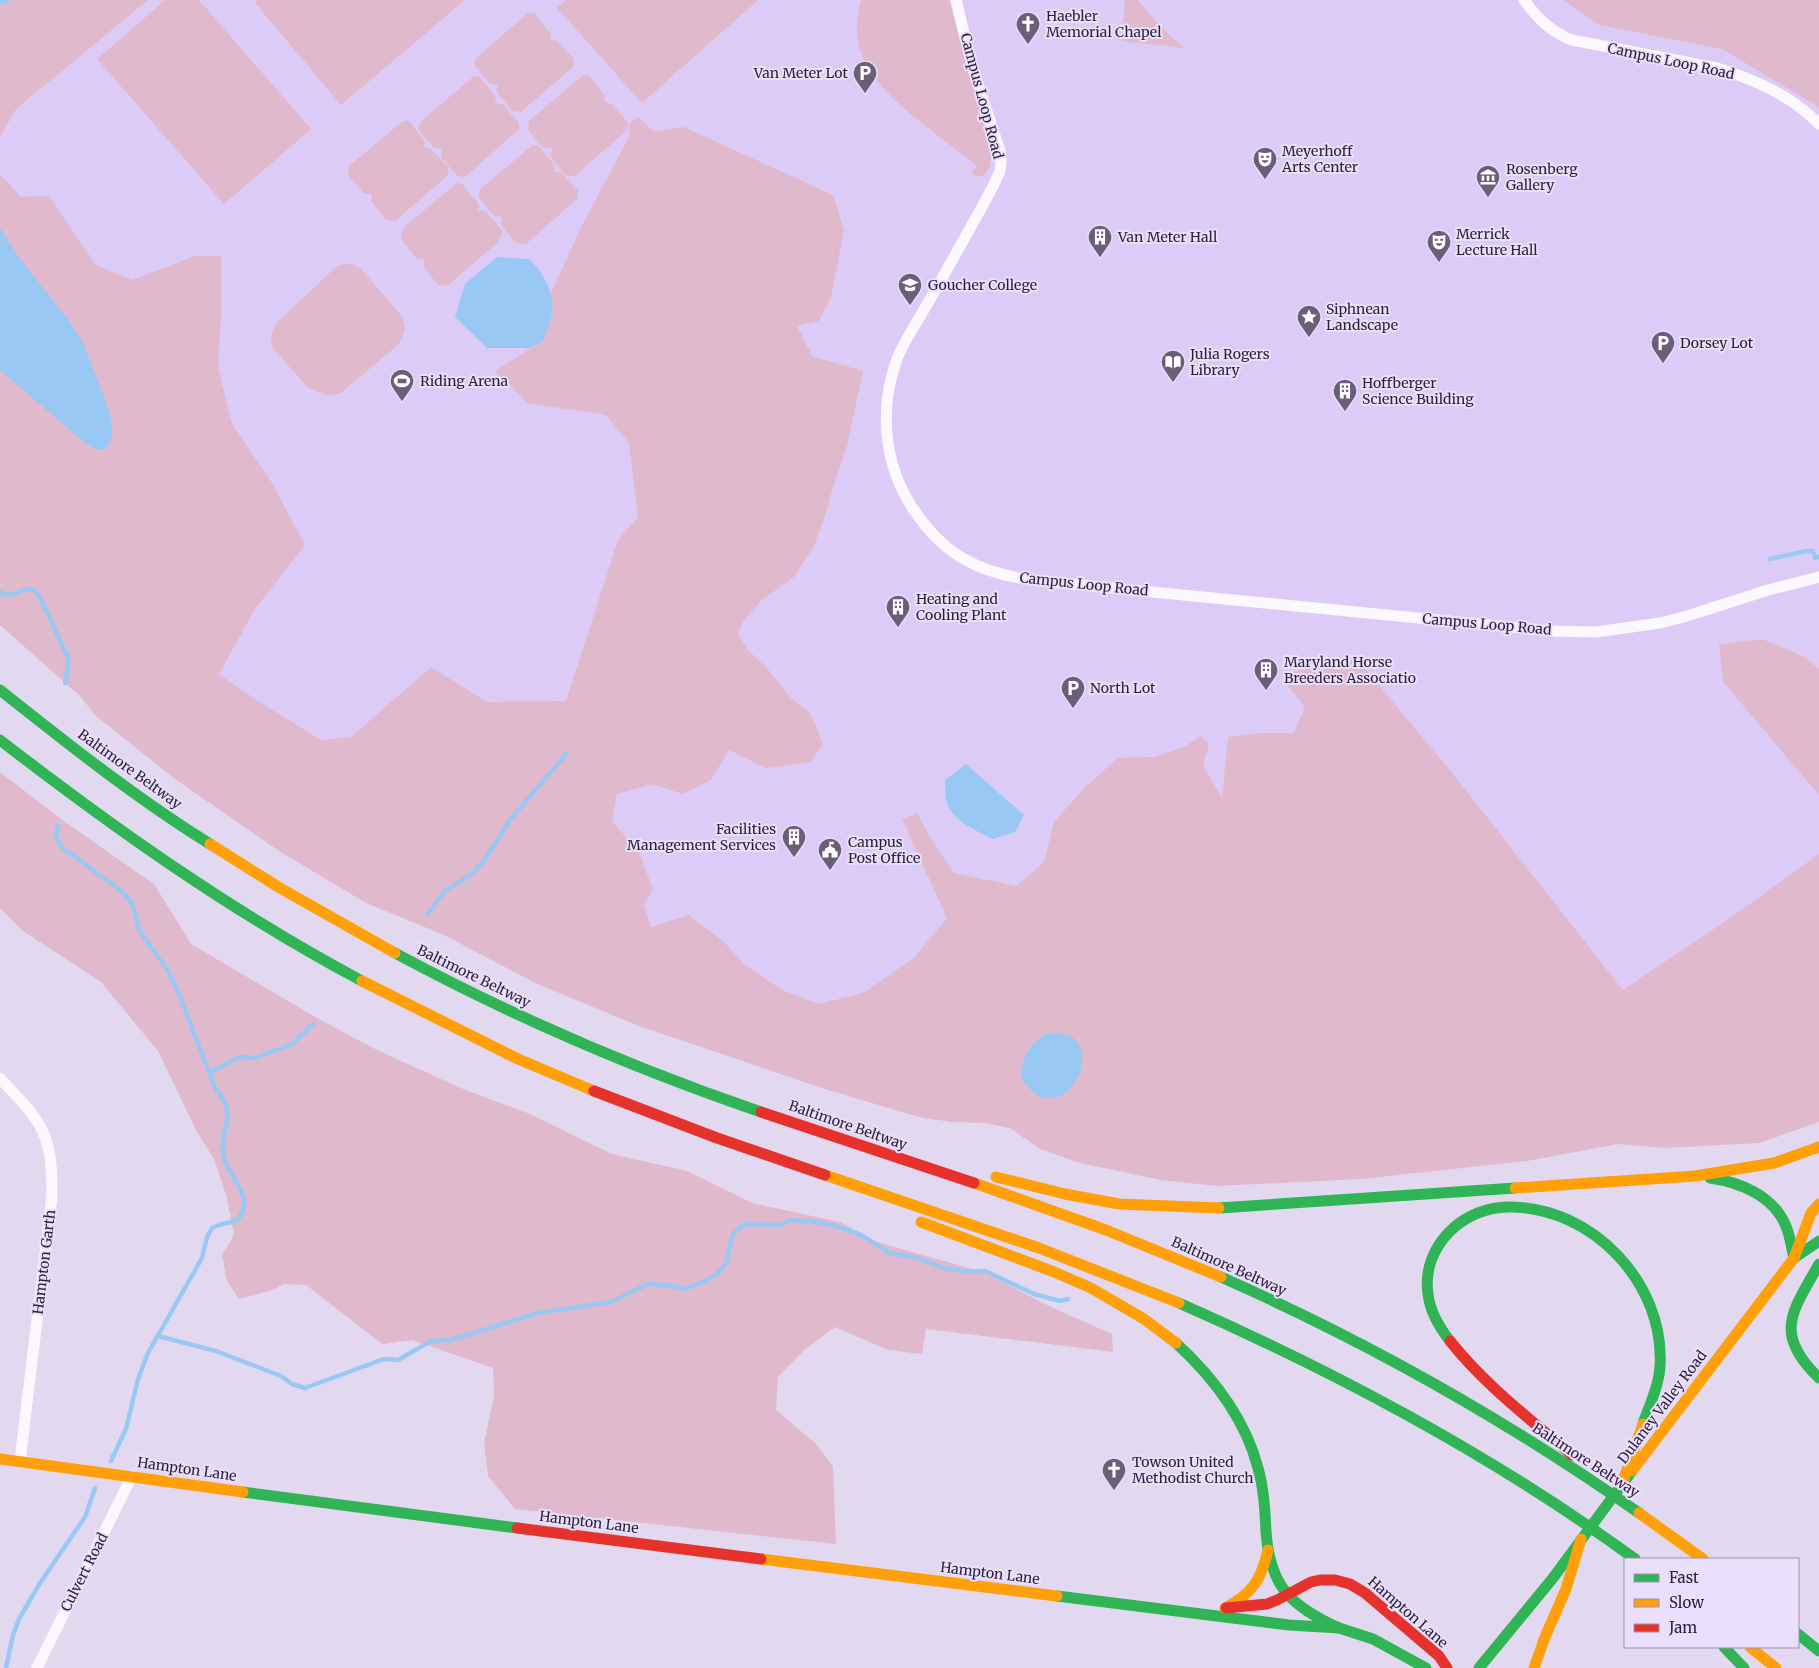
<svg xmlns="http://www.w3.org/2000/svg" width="1819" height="1668" font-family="Merriweather,serif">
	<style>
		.built { fill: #ddcbf7 }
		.green { fill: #e1b9cc }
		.water { fill: #99c8f5 }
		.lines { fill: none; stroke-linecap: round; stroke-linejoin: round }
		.stream { stroke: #99c8f5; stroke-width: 4.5 }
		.street { stroke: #fbf9fd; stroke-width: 11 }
		.fast { stroke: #30b455; stroke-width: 11 }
		.slow { stroke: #ff9f0a; stroke-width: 11 }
		.jam { stroke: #e5322d; stroke-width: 11 }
		.labels { text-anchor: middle; stroke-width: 4; stroke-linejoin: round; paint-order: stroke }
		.poi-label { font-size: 14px; fill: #291e38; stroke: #ebe0fc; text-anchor: start }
		.street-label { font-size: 14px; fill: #291e38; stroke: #ebe0fc }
	</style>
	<rect width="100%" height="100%" fill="#e2d9f0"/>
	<polygon class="built" points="0,0 1819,0 1819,1109 907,1098 0,611"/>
	<g class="green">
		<polygon points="0,0 148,0 16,109 0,137"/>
		<polygon points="165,0 199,0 311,129 224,204 97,59"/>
		<polygon points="258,0 465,0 341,105 255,3"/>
		<polygon points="566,0 756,0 757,1 642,103 557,8"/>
		<path d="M 861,0 L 949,0 L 990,148 C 991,160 993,169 981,177 L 971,174 L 977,166 C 959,152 941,138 923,124 C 882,91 844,57 861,0 Z"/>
		<polygon points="1125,0 1138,0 1157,23 1184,48 1121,41"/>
		<polygon points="1563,0 1819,0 1819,107 1722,49 1599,25"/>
		<polygon points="528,13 535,14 551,34 550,39 557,41 574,59 574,66 521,112 512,111 497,92 498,85 490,84 475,66 475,59"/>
		<polygon points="583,75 589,76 605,96 604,102 611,104 628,122 628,129 575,176 565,175 550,156 552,148 543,148 528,129 529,121"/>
		<polygon points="474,76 480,77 496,97 495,103 502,104 519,123 519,129 465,177 456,175 441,157 442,149 434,148 418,130 420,122"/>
		<polygon points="639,117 654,132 684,127 833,195 844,230 831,298 819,321 797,326 812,356 863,371 847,446 835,481 825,516 814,546 794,577 762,600 743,621 738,635 748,650 767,668 791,698 809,712 816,725 823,745 810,762 765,768 729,750 711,780 683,794 652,784 617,794 612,821 639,852 653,889 644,905 651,927 689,915 724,942 745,965 782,990 819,1004 863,993 914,958 947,918 902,819 917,813 930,837 954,873 1016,886 1044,862 1054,822 1085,787 1118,758 1155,757 1184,747 1201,736 1209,744 1203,766 1222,798 1228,737 1260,733 1294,733 1305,707 1288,686 1288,673 1357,659 1453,774 1623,990 1733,916 1819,854 1819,1122 1759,1143 1664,1148 1618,1144 1527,1161 1362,1179 1217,1186 1161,1180 1080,1163 1040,1149 1010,1128 985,1123 954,1122 922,1118 825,1089 639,1026 535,983 444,935 366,903 279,851 175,779 95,715 80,696 0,625 0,174 21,197 49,196 96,265 132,280 195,256 221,256 221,318 218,367 232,424 272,483 305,545 255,609 219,674 255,699 321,740 351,737 431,667 487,702 566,701 618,540 638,517 629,443 606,415 528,403 495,371 542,341 552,317 551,293 583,223 629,137 630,122"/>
		<polygon points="403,121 409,121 425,141 424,147 431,149 448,167 448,174 445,178 395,221 386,220 371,201 372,194 364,193 348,175 349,166"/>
		<polygon points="533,145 539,146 555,165 554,171 562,173 578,191 578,198 526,244 516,243 501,225 502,217 494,216 479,198 479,190"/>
		<polygon points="457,183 462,184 479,204 478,210 485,211 502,230 502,236 497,243 447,286 438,285 423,266 425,259 416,258 401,239 403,228"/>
		<polygon points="349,263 360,268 402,316 405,330 399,344 341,393 326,395 307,387 272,347 271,337 275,324 336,267"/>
		<polygon points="1762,639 1803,656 1819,669 1819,795 1723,682 1719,645"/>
		<polygon points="0,772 65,822 154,884 191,944 317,1018 377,1050 463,1089 530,1114 612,1154 687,1171 752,1203 840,1222 877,1242 983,1272 1053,1308 1112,1334 1113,1352 926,1329 922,1354 888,1350 835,1327 803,1351 778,1377 776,1410 815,1443 833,1466 836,1544 515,1509 488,1476 484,1443 494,1396 493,1368 412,1340 382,1344 306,1285 284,1284 273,1290 239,1299 227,1281 222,1255 234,1235 227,1198 214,1159 197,1132 158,1051 101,982 23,931 0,908"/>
	</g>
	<g class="water">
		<polygon points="0,228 21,260 70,322 84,345 109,410 113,432 110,442 106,449 97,449 85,443 0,370"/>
		<path d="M 497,257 L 529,259 C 545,274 557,297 551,319 C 549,327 545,334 542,342 L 529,348 L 487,348 L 455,317 L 465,284 Z"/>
		<path d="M 966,764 L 1024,815 L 1015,832 L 993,839 C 977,831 949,820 946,799 C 945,793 945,786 945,780 Z"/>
		<path d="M 1045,1034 C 1052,1034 1061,1033 1068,1035 C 1100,1047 1073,1116 1036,1094 C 1031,1091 1026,1085 1022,1081 C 1021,1059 1027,1046 1045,1034 Z"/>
	</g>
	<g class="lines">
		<g class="stream">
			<polyline points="0,2 8,0"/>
			<polyline points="1770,559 1806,551 1813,551 1815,558 1819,557"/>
			<path d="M 0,592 C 11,599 16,591 27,589 C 30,589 33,590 35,591 L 41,599 L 69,660 L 65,683"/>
			<path d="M 58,826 C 55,836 55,840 63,848 L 124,893 L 132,903 L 139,930 L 168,971 L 181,999 L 215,1088 C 241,1119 217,1127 224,1158 C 228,1173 242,1185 244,1200 C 245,1209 242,1215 236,1221 L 219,1225 L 212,1228 L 207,1237 L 202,1258 L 148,1353 L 138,1379 L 126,1429 L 111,1461"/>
			<polyline points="427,915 445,890 468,877 484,861 510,820 566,754"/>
			<polyline points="209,1073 240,1057 255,1058 292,1044 313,1024"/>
			<polyline points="158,1336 216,1351 281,1376 292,1384 305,1388 384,1359 398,1360 431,1341 451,1340 538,1313 611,1302 648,1284 666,1285 685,1289 703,1282 716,1275 726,1264 733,1234 744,1224 780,1225 791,1220 815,1222 835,1226 861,1235 889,1253 917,1258 944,1268 970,1272 985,1271 1034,1294 1060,1301 1068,1299"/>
			<polyline points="6,1668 13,1635 19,1619 40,1583 85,1517 95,1488"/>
		</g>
		<g class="street">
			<path d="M 956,0 L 972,66 L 1000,151 L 1001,162 L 1000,171 C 993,188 983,205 974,221 C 958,250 942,279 925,308 C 915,326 901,345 895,365 C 879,413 885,468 914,510 C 944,555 978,572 1030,580 L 1551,631 L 1596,632 L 1660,623 L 1687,616 L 1768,590 L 1819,577"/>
			<path d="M 1524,0 C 1537,18 1551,32 1572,40 L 1717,68 C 1756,80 1790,95 1819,124"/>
			<path d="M 0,1078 C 14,1094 32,1110 42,1130 C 52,1150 52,1174 52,1196 L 20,1461"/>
			<polyline points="37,1668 132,1476"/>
		</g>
		<g class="fast">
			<path d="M 0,690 C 68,744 136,798 210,844"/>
			<path d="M 0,740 C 115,829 234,913 362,981"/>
			<path d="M 395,953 C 512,1016 635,1069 761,1112"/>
			<path d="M 1710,1178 C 1739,1182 1772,1195 1785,1224 C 1790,1234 1791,1246 1794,1258"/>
			<polyline points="1219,1208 1515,1188"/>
			<polyline points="1794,1258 1819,1241"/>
			<path d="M 1819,1264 C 1793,1311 1772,1333 1819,1378"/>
			<path d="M 1221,1277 C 1368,1342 1508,1421 1639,1513"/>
			<path d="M 1179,1303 C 1338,1373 1494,1456 1635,1559"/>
			<path d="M 1450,1341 C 1439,1327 1430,1312 1428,1294 C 1421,1246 1464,1206 1510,1207 C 1593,1207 1665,1284 1660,1366 C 1659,1386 1649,1406 1643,1424"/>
			<path d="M 1176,1343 C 1213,1377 1245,1418 1258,1468 C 1264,1489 1265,1511 1266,1532 C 1270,1587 1291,1606 1339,1628"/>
			<polyline points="243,1492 517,1528"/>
			<polyline points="1057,1596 1289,1625 1339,1628 1373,1639 1426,1668"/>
			<polyline points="1798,1634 1819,1651"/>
			<polyline points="1724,1647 1744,1668"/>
			<polyline points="1479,1668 1553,1578 1632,1471"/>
		</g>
		<g class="slow">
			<polyline points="210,844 280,888 395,953"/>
			<polyline points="362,981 518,1059 594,1091"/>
			<polyline points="825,1175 1039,1248 1179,1303"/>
			<polyline points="996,1177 1065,1194 1119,1204 1219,1208"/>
			<polyline points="974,1183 1106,1230 1221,1277"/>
			<polyline points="1515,1188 1695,1176 1774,1163 1819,1147"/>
			<polyline points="921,1222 1054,1272 1091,1288 1144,1319 1176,1343"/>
			<polyline points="0,1459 243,1492"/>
			<polyline points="1632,1471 1794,1258 1811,1213 1819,1204"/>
			<polyline points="1622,1484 1643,1424"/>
			<polyline points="1639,1513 1703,1559"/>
			<polyline points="761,1559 1057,1596"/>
			<path d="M 1225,1608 C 1253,1593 1261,1580 1268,1550"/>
			<polyline points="1750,1647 1776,1668"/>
			<polyline points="1534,1668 1545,1637 1566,1589 1581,1539"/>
		</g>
		<g class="jam">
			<polyline points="594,1091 717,1138 825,1175"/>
			<polyline points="761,1112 974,1183"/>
			<path d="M 1450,1341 C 1485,1385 1530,1419 1572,1455"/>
			<polyline points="517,1528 761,1559"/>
			<polyline points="1226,1608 1267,1604 1277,1600 1311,1582 1320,1580 1335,1580 1350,1584 1365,1593 1439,1656 1447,1668"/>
		</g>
	</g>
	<defs>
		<symbol id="church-pin" viewBox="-11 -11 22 30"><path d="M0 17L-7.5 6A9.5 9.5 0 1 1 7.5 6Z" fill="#6a5f78" stroke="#ebe0fc"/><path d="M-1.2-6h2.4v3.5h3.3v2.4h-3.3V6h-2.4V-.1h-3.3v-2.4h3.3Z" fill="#fff"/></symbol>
		<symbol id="parking-pin" viewBox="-11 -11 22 30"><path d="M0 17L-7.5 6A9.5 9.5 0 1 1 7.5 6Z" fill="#6a5f78" stroke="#ebe0fc"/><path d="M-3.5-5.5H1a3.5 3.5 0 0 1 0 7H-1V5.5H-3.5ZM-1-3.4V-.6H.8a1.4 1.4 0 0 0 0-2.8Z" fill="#fff"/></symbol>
		<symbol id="theatre-pin" viewBox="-11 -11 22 30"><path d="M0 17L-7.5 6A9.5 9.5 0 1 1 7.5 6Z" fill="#6a5f78" stroke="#ebe0fc"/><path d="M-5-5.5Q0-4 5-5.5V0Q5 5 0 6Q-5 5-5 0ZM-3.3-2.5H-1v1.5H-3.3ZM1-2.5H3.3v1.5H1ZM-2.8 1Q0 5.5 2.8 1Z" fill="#fff"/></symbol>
		<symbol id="museum-pin" viewBox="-11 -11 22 30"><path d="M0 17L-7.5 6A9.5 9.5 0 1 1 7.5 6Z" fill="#6a5f78" stroke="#ebe0fc"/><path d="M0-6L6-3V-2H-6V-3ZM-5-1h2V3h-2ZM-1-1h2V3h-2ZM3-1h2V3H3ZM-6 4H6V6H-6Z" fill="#fff"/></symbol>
		<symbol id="building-pin" viewBox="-11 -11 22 30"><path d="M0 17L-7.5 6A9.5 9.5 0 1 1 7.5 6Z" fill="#6a5f78" stroke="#ebe0fc"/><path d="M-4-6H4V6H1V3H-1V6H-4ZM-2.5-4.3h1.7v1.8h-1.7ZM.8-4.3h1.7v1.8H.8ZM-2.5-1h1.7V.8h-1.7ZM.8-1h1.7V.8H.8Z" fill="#fff"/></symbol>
		<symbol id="university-pin" viewBox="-11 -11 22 30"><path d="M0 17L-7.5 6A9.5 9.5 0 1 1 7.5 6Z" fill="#6a5f78" stroke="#ebe0fc"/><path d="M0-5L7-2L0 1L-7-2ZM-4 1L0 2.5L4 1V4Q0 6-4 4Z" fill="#fff"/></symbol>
		<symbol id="sight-pin" viewBox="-11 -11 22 30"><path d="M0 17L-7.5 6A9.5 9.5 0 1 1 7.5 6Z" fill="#6a5f78" stroke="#ebe0fc"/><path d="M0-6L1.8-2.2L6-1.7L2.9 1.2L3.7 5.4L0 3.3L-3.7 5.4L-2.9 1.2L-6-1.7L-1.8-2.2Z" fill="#fff"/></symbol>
		<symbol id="library-pin" viewBox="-11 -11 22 30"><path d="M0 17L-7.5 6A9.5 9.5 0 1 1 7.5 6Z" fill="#6a5f78" stroke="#ebe0fc"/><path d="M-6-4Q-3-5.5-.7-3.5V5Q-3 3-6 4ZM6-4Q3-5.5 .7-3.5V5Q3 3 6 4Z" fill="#fff"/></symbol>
		<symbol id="stadium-pin" viewBox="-11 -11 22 30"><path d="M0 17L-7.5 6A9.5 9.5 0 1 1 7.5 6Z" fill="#6a5f78" stroke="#ebe0fc"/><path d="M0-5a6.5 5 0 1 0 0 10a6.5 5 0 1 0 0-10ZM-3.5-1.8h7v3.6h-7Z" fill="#fff"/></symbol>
		<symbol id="civic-pin" viewBox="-11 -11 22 30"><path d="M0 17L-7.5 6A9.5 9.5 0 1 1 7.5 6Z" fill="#6a5f78" stroke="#ebe0fc"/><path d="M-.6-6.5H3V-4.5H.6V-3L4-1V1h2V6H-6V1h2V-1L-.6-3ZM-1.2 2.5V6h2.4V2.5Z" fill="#fff"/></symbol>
	</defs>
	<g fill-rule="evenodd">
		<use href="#church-pin" x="1014" y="10" width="28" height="38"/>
		<use href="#parking-pin" x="851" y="59" width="28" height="38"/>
		<use href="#theatre-pin" x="1251" y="145" width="28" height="38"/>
		<use href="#museum-pin" x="1474" y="163" width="28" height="38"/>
		<use href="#building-pin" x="1086" y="223" width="28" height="38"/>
		<use href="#theatre-pin" x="1425" y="228" width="28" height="38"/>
		<use href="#university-pin" x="896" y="271" width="28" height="38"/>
		<use href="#sight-pin" x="1295" y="303" width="28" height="38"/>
		<use href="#parking-pin" x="1649" y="329" width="28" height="38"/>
		<use href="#library-pin" x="1159" y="348" width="28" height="38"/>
		<use href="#stadium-pin" x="388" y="367" width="28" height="38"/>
		<use href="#building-pin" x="1331" y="377" width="28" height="38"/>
		<use href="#building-pin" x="884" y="593" width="28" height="38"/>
		<use href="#building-pin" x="1252" y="656" width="28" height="38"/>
		<use href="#parking-pin" x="1059" y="674" width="28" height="38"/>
		<use href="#building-pin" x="780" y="823" width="28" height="38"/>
		<use href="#civic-pin" x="816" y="836" width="28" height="38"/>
		<use href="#church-pin" x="1100" y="1456" width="28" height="38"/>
	</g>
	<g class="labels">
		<g class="poi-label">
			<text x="1046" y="21">Haebler<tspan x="1046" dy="16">Memorial Chapel</tspan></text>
			<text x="848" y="78" text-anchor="end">Van Meter Lot</text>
			<text x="1282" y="156">Meyerhoff<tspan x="1282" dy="16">Arts Center</tspan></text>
			<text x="1506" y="174">Rosenberg<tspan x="1506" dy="16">Gallery</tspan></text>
			<text x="1456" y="239">Merrick<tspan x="1456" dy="16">Lecture Hall</tspan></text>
			<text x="1118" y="242">Van Meter Hall</text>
			<text x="928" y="290">Goucher College</text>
			<text x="1326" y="314">Siphnean<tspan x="1326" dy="16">Landscape</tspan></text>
			<text x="1680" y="348">Dorsey Lot</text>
			<text x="1190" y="359">Julia Rogers<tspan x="1190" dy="16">Library</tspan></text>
			<text x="420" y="386">Riding Arena</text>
			<text x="1362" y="388">Hoffberger<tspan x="1362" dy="16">Science Building</tspan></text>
			<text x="916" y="604">Heating and<tspan x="916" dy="16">Cooling Plant</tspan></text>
			<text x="1284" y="667">Maryland Horse<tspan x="1284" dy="16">Breeders Associatio</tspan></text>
			<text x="1090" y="693">North Lot</text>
			<text x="776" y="834" text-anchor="end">Facilities<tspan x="776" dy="16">Management Services</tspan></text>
			<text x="848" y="847">Campus<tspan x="848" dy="16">Post Office</tspan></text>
			<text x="1132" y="1467">Towson United<tspan x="1132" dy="16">Methodist Church</tspan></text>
		</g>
		<g class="street-label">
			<text transform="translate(1671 61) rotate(12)" y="5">Campus Loop Road</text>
			<text transform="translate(982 96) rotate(75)" y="5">Campus Loop Road</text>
			<text transform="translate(1084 584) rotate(6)" y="5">Campus Loop Road</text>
			<text transform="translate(1487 624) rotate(5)" y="5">Campus Loop Road</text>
			<text transform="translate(130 769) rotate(36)" y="5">Baltimore Beltway</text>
			<text transform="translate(474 976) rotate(26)" y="5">Baltimore Beltway</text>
			<text transform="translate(848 1125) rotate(19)" y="5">Baltimore Beltway</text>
			<text transform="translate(44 1262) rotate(-83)" y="5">Hampton Garth</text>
			<text transform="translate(1229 1266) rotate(24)" y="5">Baltimore Beltway</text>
			<text transform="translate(1662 1407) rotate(-53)" y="5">Dulaney Valley Road</text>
			<text transform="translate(1586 1460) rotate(33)" y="5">Baltimore Beltway</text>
			<text transform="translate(187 1469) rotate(8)" y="5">Hampton Lane</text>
			<text transform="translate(589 1522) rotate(7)" y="5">Hampton Lane</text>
			<text transform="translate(84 1572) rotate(-63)" y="5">Culvert Road</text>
			<text transform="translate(990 1573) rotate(7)" y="5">Hampton Lane</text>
			<text transform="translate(1408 1612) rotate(41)" y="5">Hampton Lane</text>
		</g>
	</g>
	<rect x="1624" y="1558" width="175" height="90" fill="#ebe0fc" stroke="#9d92ae"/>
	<rect x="1634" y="1574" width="25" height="8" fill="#30b455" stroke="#9d92ae"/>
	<text x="1669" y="1583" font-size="15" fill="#291e38">Fast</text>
	<rect x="1634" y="1599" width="25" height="8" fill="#ff9f0a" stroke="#9d92ae"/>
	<text x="1669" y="1608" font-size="15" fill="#291e38">Slow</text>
	<rect x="1634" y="1624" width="25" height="8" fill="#e5322d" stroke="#9d92ae"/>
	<text x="1669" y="1633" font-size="15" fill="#291e38">Jam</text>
</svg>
